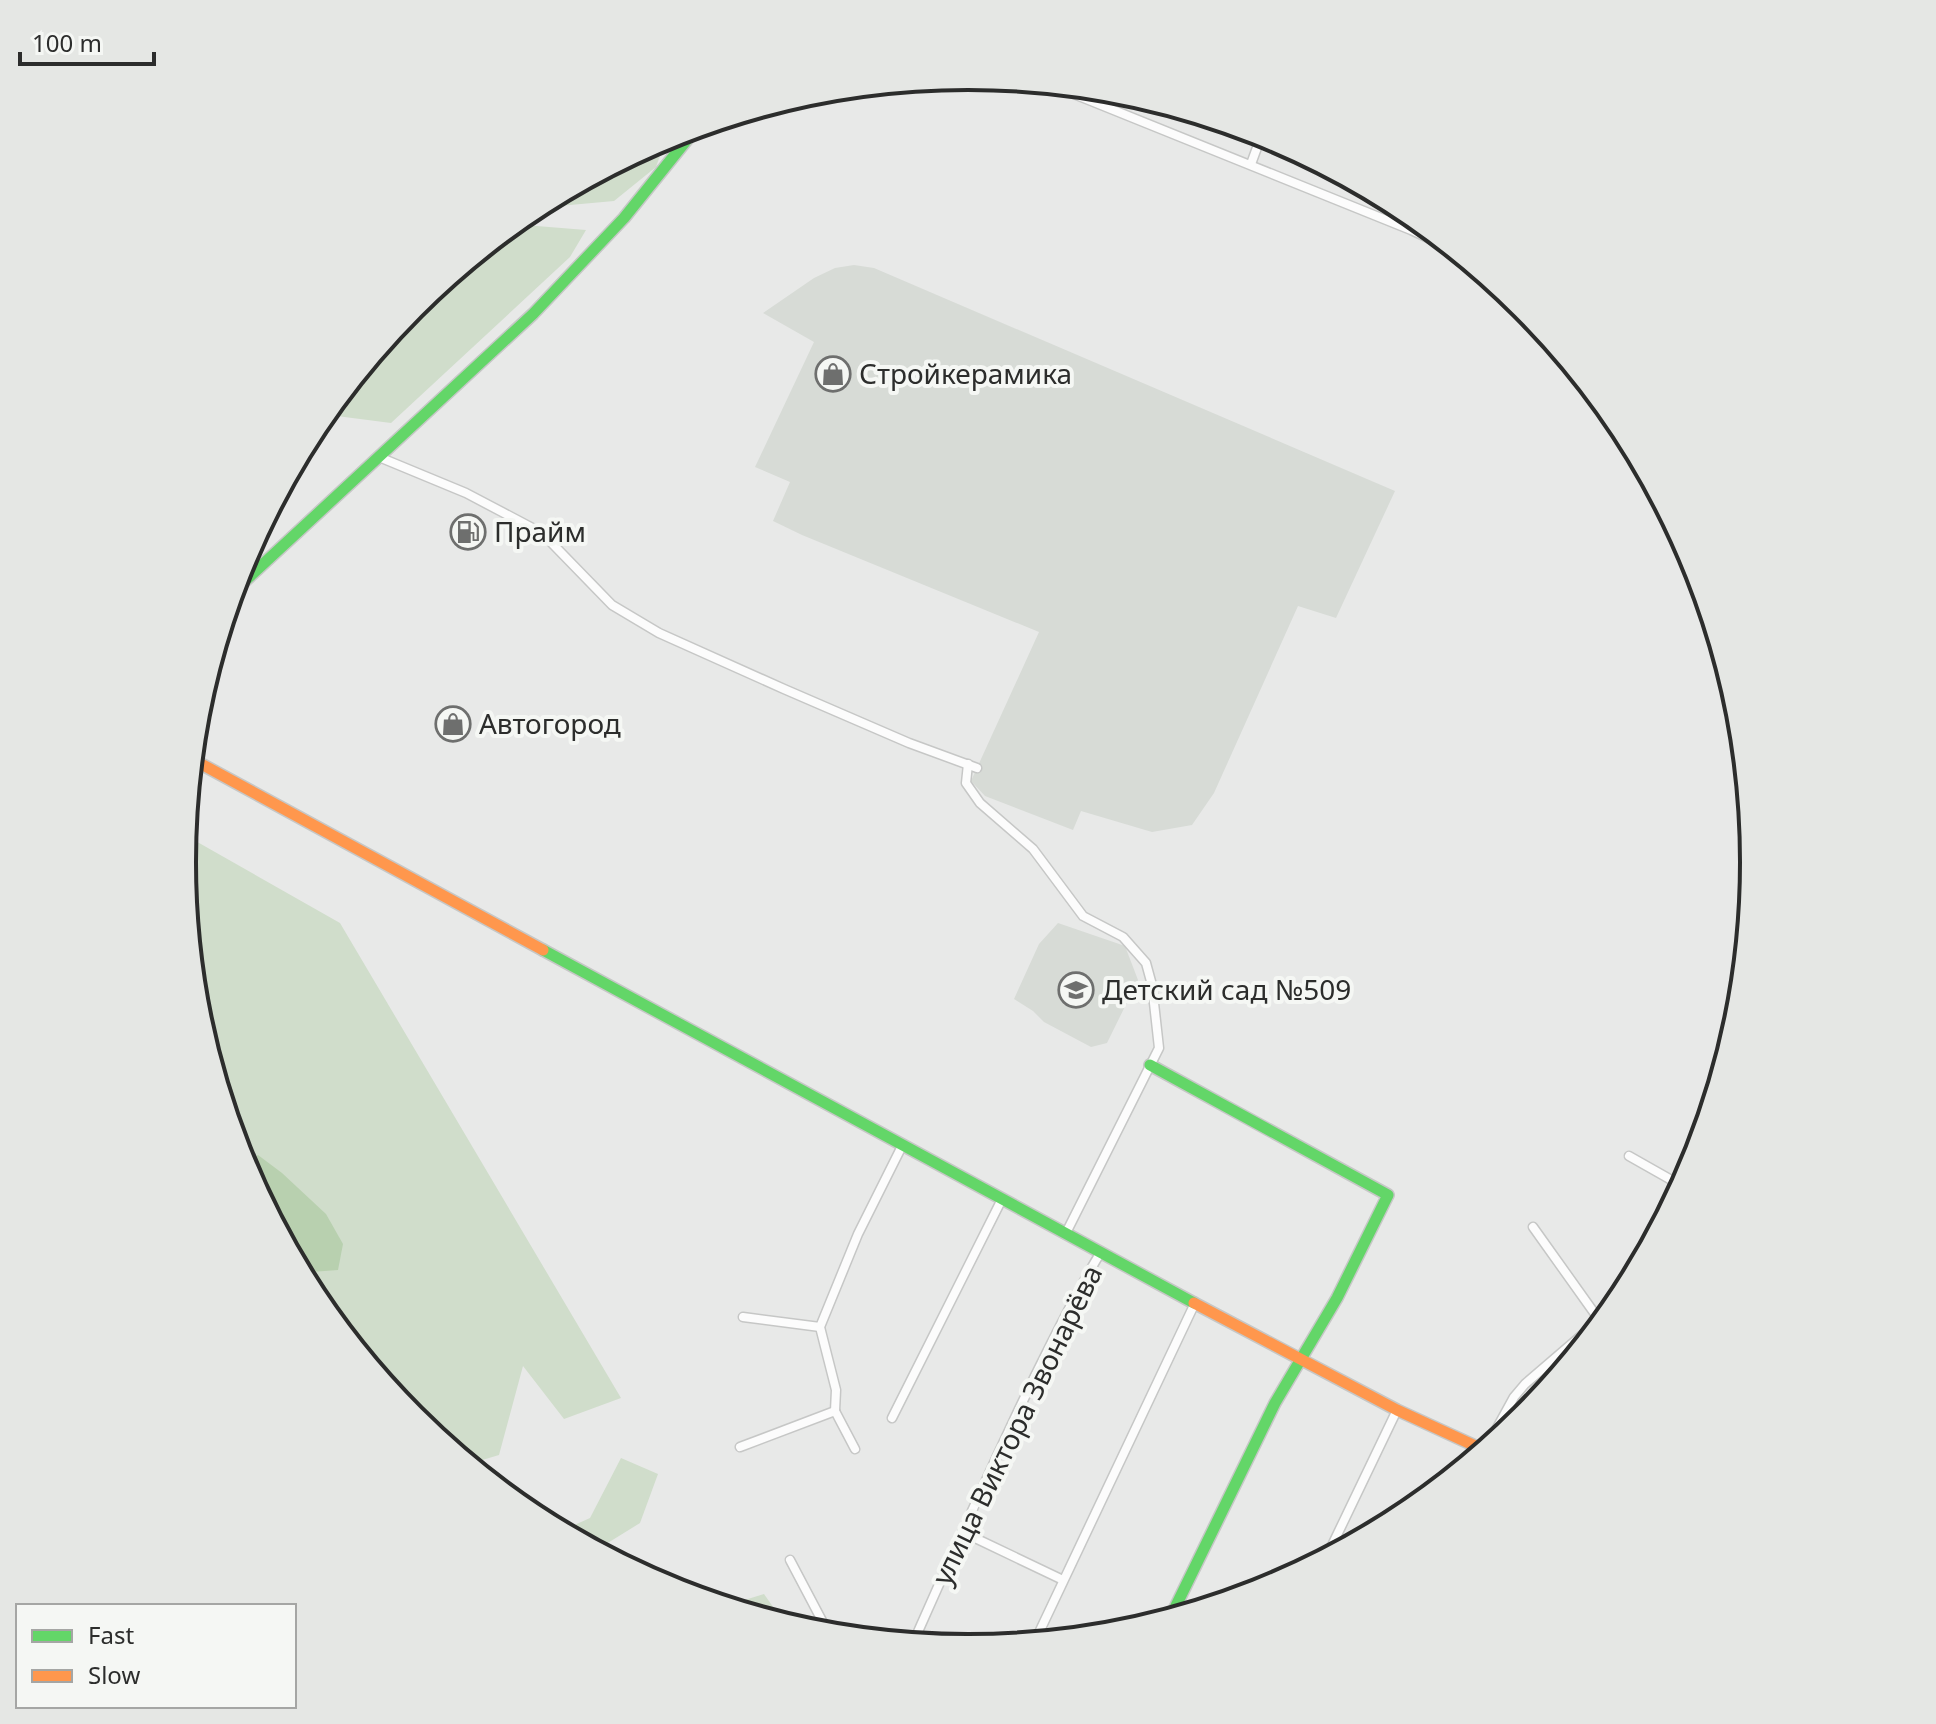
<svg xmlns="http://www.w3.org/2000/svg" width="1936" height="1724" font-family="'Noto Sans',sans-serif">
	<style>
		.built { fill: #d7dbd6 }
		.green { fill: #d0ddcb }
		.water { fill: #b8d0af }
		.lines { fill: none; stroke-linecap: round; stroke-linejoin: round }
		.street-casing { stroke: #c6c7c6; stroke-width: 11 }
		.fast-casing { stroke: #c6c7c6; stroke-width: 14 }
		.slow-casing { stroke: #c6c7c6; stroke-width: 14 }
		.street { stroke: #fcfcfc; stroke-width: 8 }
		.fast { stroke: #63d668; stroke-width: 11 }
		.slow { stroke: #ff974d; stroke-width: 11 }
		.labels { text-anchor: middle; stroke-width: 8; stroke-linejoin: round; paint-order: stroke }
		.poi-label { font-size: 28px; fill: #2c2d2c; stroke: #f5f7f4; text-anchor: start }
		.street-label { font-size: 28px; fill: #2c2d2c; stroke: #f5f7f4 }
		.rim { fill: none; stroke: #2c2d2c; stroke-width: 4 }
	</style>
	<rect width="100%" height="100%" fill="#e8e9e8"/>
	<g class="built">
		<polygon points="854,265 874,268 1395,491 1336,618 1298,606 1214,793 1192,825 1152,832 1081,811 1073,830 985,796 971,781 1039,632 802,535 773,521 790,482 755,467 814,342 763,313 814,278 835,268"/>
		<polygon points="1058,923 1125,946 1138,980 1107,1043 1091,1047 1044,1022 1033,1011 1014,999 1039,944"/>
	</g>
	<g class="green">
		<polygon points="667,136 656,167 614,201 559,206 536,206"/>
		<polygon points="512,224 586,230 570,257 391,423 329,415 322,416 413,306"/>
		<polygon points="185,835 340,923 621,1398 564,1419 523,1366 499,1455 469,1464 412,1417 314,1298 242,1162 197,1015 182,862"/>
		<polygon points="621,1458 658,1474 640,1523 598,1549 600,1552 561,1531 590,1518"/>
		<polygon points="764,1594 785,1624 725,1606"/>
	</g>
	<polygon class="water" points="258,1155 282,1173 326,1214 343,1244 338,1270 311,1272 290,1254 243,1166"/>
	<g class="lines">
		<defs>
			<g id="street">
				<polyline points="1049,84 1411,230 1460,253"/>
				<polyline points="1251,164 1262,134"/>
				<polyline points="379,457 466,493 542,533 612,605 659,633 784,689 909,743 977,768"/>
				<polyline points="968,764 966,783 980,803 1033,849 1083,916 1123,937 1146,963 1152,985 1159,1048 1066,1233"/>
				<polyline points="1629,1156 1682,1186"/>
				<polyline points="1533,1227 1600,1321"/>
				<polyline points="743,1317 820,1327"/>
				<polyline points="835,1411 836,1390 820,1327 858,1234 903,1144"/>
				<polyline points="835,1411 855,1449"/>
				<polyline points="892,1418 1002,1199"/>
				<polyline points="740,1447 835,1411"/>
				<polyline points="1485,1450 1514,1397 1525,1384 1617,1305"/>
				<polyline points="963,1529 975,1538 1063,1580"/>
				<polyline points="1326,1558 1397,1410"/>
				<polyline points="790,1560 829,1634"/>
				<polyline points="1035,1641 1195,1303"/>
				<path d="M 913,1643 C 953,1553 992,1464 1035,1376 C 1056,1334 1076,1292 1101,1252"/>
			</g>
			<g id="fast">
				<polyline points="233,592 533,314 624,218 698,126"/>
				<polyline points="543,950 1194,1303"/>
				<polyline points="1150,1065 1388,1195 1337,1298 1275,1403 1170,1618"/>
			</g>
			<g id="slow">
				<polyline points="192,759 543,950"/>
				<polyline points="1194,1303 1397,1410 1484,1450"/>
			</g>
		</defs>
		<use href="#street" class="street-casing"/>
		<use href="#fast" class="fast-casing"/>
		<use href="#slow" class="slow-casing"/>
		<use href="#street" class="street"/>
		<use href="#fast" class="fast"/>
		<use href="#slow" class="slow"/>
	</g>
	<defs>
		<symbol id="shop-ring" viewBox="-11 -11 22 22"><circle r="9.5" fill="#f5f7f4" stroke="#6e6f6e" stroke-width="1.5"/><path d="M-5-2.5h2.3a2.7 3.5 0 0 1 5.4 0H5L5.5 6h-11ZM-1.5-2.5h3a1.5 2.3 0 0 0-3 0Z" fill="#6e6f6e"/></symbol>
		<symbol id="fuel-ring" viewBox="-11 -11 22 22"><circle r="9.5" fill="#f5f7f4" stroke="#6e6f6e" stroke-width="1.5"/><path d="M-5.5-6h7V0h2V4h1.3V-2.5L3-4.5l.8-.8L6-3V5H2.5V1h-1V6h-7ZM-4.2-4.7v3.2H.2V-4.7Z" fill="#6e6f6e"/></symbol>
		<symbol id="school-ring" viewBox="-11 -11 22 22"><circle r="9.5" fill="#f5f7f4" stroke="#6e6f6e" stroke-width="1.5"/><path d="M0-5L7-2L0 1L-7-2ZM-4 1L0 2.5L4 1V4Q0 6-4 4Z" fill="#6e6f6e"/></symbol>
	</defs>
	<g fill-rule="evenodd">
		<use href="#shop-ring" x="813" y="354" width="40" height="40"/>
		<use href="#fuel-ring" x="448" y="512" width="40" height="40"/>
		<use href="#shop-ring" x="433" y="704" width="40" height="40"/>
		<use href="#school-ring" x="1056" y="970" width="40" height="40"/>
	</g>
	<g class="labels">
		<g class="poi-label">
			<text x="859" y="384">Стройкерамика</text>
			<text x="494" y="542">Прайм</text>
			<text x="479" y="734">Автогород</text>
			<text x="1102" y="1000">Детский сад №509</text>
		</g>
		<g class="street-label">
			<text transform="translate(1017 1425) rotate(-64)" y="10">улица Виктора Звонарёва</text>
		</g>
	</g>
	<path d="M0 0H1936V1724H0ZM196 862a772 772 0 1 1 1544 0a772 772 0 1 1-1544 0Z" fill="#e5e7e4" fill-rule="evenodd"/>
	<path class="rim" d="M196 862a772 772 0 1 1 1544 0a772 772 0 1 1-1544 0Z"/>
	<rect x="16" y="1604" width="280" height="104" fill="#f5f7f4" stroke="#a5a6a4" stroke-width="2"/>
	<rect x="32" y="1630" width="40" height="12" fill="#63d668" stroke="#a5a6a4" stroke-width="2"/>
	<text x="88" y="1644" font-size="24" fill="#2c2d2c">Fast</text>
	<rect x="32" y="1670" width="40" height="12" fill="#ff974d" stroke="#a5a6a4" stroke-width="2"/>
	<text x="88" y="1684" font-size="24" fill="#2c2d2c">Slow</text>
	<path d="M20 52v12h134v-12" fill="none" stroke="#2c2d2c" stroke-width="4"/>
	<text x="32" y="52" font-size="24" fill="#2c2d2c" stroke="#f5f7f4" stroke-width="6" paint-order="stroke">100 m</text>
</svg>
